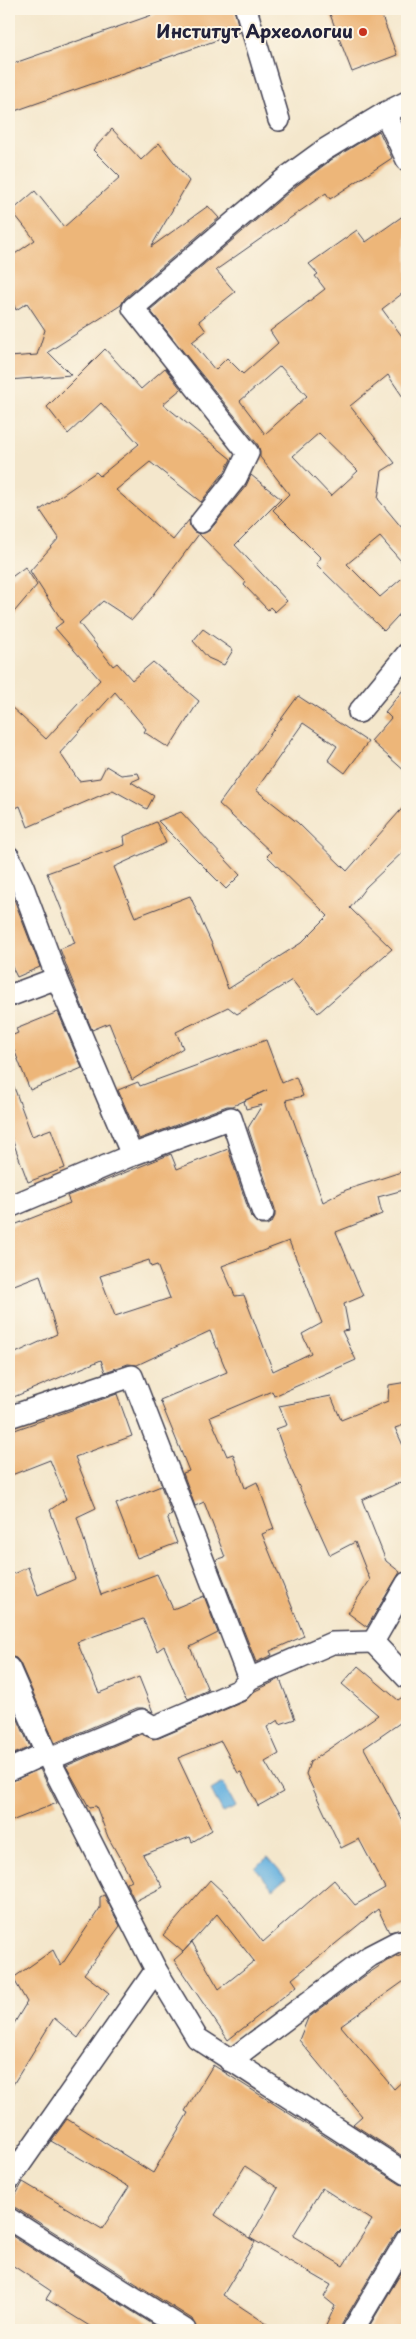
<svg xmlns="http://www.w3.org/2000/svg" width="416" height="2339" font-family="'Playpen Sans',sans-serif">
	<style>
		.water { fill: #68b2e0; stroke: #456a8e }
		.building { fill: #edb679; fill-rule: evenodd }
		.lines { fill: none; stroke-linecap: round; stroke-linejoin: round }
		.street-casing { stroke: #424051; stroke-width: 24 }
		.street { stroke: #fff; stroke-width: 21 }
		.poi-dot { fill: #c8321e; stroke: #fcf5e5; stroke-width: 2 }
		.labels { text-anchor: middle; stroke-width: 4; stroke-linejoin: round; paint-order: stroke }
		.poi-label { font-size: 18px; font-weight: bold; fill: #22223b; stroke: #fcf5e5; text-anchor: end }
	</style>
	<rect width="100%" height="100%" fill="#fcf5e5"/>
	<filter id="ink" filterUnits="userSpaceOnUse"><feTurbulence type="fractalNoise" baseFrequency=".02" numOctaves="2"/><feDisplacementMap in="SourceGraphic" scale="10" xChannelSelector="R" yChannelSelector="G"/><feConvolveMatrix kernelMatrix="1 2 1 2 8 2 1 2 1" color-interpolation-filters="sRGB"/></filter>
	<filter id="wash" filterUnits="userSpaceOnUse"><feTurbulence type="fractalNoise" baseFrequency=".0096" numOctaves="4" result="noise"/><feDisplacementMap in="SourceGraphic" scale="20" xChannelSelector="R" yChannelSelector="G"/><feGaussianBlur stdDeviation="1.12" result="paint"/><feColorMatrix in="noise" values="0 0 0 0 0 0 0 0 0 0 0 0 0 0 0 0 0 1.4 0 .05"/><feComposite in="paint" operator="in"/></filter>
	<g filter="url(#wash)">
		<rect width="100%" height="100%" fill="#f4e7cc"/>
		<g class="water">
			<polygon points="223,1783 236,1807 223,1813 211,1790"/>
			<polygon points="268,1857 286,1878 273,1889 255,1868"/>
		</g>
		<g id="blocks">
			<g class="building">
				<polygon points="169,9 234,9 240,32 9,113 9,65"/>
				<polygon points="328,9 379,9 397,55 352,72"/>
				<polygon points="112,129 141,160 159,143 189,181 151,247 208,206 219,218 125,298 121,305 48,352 71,375 9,380 9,357 37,355 45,330 27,303 16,310 9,293 9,258 35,240 12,211 35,191 64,227 120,177 93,150"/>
				<path d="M 379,131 L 392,158 L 330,199 L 326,193 L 216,270 L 235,292 L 199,321 L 206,331 L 192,342 L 215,370 L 227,358 L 243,374 L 278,343 L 270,331 L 325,289 L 315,276 L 318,274 L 309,264 L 357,230 L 366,242 L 407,213 L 407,290 L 382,309 L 407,343 L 407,403 L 388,375 L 350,406 L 395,463 L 382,471 L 378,499 L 407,534 L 407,568 L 380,537 L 347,564 L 380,597 L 407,574 L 407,606 L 384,631 L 316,564 L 321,558 L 273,510 L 289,494 L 260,457 L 260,451 L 258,445 L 150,310 L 295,187 L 331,160 ZM 280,366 L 307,396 L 265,434 L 240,401 ZM 319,433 L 358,471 L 331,496 L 293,456 Z"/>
				<polygon points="105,349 141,389 165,368 181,389 163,404 231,459 225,471 201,502 150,462 116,490 173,540 189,520 190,527 194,532 200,534 210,530 246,486 251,475 281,499 235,545 287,601 275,612 270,607 268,610 244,585 246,582 199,534 152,597 132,620 103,601 79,623 113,666 117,663 132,680 153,662 199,701 169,748 144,732 146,729 115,692 60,753 79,781 100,778 106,766 121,775 138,773 140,778 131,782 154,796 147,809 113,790 28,827 20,806 9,811 9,705 46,739 100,680 55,628 63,622 30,571 59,538 40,510 96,472 100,476 139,444 101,403 68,434 47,407"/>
				<polygon points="25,567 37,585 9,618 9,579"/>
				<polygon points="203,629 233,650 224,665 208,658 193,641"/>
				<polygon points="407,685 407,773 371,741 391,718 385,712"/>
				<polygon points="298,696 368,742 345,773 328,760 337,746 303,723 256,790 298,823 347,871 407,803 407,848 366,887 350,908 392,949 318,1013 292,980 237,1014 228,1007 176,1032 183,1048 132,1080 109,1023 92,1030 69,973 60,949 75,943 47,873 125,845 124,836 156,822 166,843 114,867 135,917 190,896 212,944 228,989 301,943 328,916 267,856 271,852 219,804"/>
				<polygon points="181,812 240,875 226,889 158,821"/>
				<polygon points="9,886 40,967 17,977 9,961"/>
				<polygon points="58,1012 82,1068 30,1090 9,1037 18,1033 16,1029"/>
				<path d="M 266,1040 L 282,1083 L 296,1077 L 303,1096 L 286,1100 L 323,1202 L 346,1190 L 407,1170 L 407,1189 L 378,1197 L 382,1214 L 336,1232 L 363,1296 L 344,1304 L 349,1330 L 342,1331 L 356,1360 L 274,1396 L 272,1391 L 210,1417 L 227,1456 L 233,1454 L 245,1488 L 257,1482 L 274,1529 L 262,1534 L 304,1636 L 270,1651 L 272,1655 L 256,1662 L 216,1560 L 225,1557 L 204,1502 L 195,1506 L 183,1473 L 189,1471 L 160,1400 L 227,1372 L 210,1331 L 137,1365 L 128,1364 L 105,1372 L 101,1360 L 9,1399 L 9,1356 L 57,1334 L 40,1275 L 9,1287 L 9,1227 L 70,1203 L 67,1196 L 171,1154 L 177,1169 L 228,1149 L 251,1217 L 260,1225 L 267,1225 L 272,1222 L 275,1216 L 275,1209 L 248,1128 L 262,1105 L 246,1109 L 244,1101 L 267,1090 L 233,1106 L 227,1106 L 139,1139 L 118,1090 L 138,1082 L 140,1086 ZM 289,1241 L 322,1323 L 302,1334 L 311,1353 L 273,1371 L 244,1295 L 235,1296 L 222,1266 ZM 149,1260 L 151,1267 L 157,1265 L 170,1298 L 115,1316 L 100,1276 Z"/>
				<polygon points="11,1079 32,1136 51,1129 65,1168 28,1182 9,1131 9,1080"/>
				<polygon points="407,1382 407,1424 395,1428 407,1454 407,1479 362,1500 386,1561 400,1572 367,1627 348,1613 370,1580 355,1542 330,1555 291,1469 276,1429 287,1425 279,1406 331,1396 341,1420 388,1401 389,1385"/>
				<polygon points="117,1394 132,1436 75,1457 96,1508 77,1517 101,1595 157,1574 173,1609 204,1596 218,1633 190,1647 208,1690 188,1699 164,1646 157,1651 143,1619 77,1642 99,1693 139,1677 153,1712 143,1708 137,1708 55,1743 20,1663 16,1658 9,1656 9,1576 28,1567 38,1595 75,1579 50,1510 66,1499 50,1460 9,1476 9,1432"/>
				<polygon points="161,1486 172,1515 167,1517 177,1543 137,1558 116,1504"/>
				<path d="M 358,1666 L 398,1700 L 407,1694 L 407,1718 L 364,1748 L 407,1829 L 407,1928 L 389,1932 L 378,1909 L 292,1979 L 297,1986 L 228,2040 L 174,1960 L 183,1952 L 163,1935 L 210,1880 L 227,1896 L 263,1942 L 334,1880 L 355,1905 L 385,1888 L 359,1839 L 341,1848 L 306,1774 L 310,1762 L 378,1715 L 342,1684 ZM 217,1914 L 254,1961 L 219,1989 L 192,1942 L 183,1952 Z"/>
				<polygon points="280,1679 295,1719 280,1724 278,1720 267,1727 279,1754 265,1762 283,1792 258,1806 241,1772 238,1773 221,1741 178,1758 212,1830 192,1842 190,1837 143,1855 163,1887 135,1901 126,1883 132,1880 108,1837 96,1806 89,1807 66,1766 141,1734 153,1739 159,1738 245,1701 255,1691"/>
				<polygon points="9,1699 30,1747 9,1756"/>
				<polygon points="40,1769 57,1803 9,1822 9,1782"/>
				<polygon points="104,1895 120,1926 84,1974 109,1993 78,2038 54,2018 9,2091 9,2032 27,2002 13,1978 53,1950 61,1966 100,1908 100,1897"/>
				<polygon points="407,1953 407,1979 341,2026 394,2089 407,2077 407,2159 353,2124 362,2116 299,2040 308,2018 363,1977 387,1961"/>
				<path d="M 213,2065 L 400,2184 L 407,2186 L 407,2227 L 401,2228 L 396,2233 L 342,2324 L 341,2330 L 324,2330 L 335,2306 L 324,2297 L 331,2285 L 250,2238 L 278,2188 L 245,2166 L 215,2215 L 255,2242 L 223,2295 L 276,2330 L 197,2330 L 192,2319 L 16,2208 L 9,2207 L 23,2182 L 102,2229 L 129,2187 L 51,2141 L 67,2119 L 153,2173 L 188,2113 L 185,2111 ZM 322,2188 L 372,2220 L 343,2266 L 293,2236 Z"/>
				<polygon points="9,2234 162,2330 96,2330 46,2299 51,2291 9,2263"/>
				<polygon points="407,2263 407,2330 367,2330"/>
			</g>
		</g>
	</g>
	<g filter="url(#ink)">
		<use href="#blocks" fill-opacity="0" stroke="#424051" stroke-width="1"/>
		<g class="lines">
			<defs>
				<g id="street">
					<polyline points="246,9 279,120"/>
					<polyline points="407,102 385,113 407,160"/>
					<polyline points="201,522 236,478 248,453 133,308 287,177 324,150 385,113"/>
					<polyline points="359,712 407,654"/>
					<polyline points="9,857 23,887 57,978"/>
					<polyline points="9,996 57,978 132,1155"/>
					<polyline points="9,1207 132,1155 231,1118 263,1213"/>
					<polyline points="9,1417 132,1376 249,1679 332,1643 373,1642"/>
					<polyline points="407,1583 373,1642 407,1678"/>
					<polyline points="9,1668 46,1753 156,1970 197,2038 407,2174"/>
					<polyline points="50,1759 142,1720 154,1727 240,1690 249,1679"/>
					<polyline points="9,1770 46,1753"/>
					<polyline points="230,2061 370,1956 397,1942 407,1940"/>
					<polyline points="9,2180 156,1970"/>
					<polyline points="9,2219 185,2330"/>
					<polyline points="353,2330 407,2239"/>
				</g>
			</defs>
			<use href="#street" class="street-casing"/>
			<use href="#street" class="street"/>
		</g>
	</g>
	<circle class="poi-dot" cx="363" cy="32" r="5"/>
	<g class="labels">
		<g class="poi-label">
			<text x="353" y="38">Институт Археологии</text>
		</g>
	</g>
	<rect width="416" height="2339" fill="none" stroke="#fcf5e5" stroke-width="30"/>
</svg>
